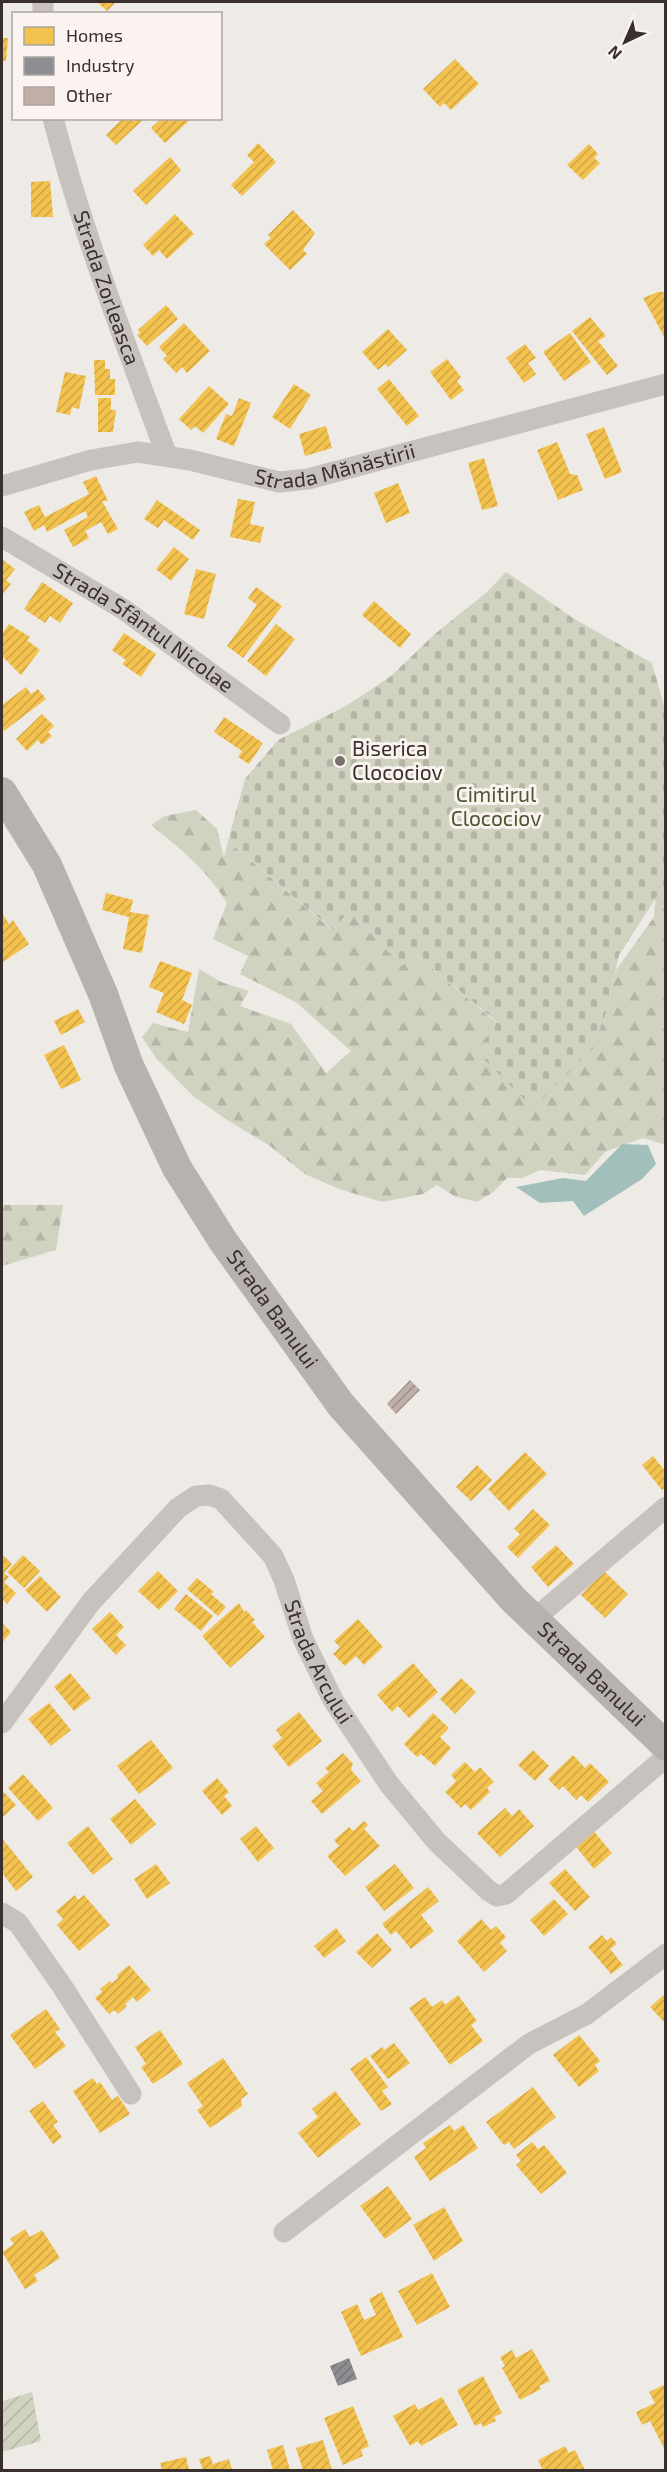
<svg xmlns="http://www.w3.org/2000/svg" width="667" height="2472" font-family="'Exo 2',sans-serif">
	<style>
		.forest { fill: url(#forest-firs) }
		.cemetery { fill: url(#cemetery-stones) }
		.garden { fill: url(#garden-furrows) }
		.water { fill: #a3bfbc }
		.homes { fill: url(#homes-hatch) }
		.industry { fill: url(#industry-hatch) }
		.building { fill: url(#building-hatch) }
		.lines { fill: none; stroke-linecap: round; stroke-linejoin: round }
		.street { stroke: #c8c2be; stroke-width: 21 }
		.secondary { stroke: #b8b2af; stroke-width: 30 }
		.poi-dot { fill: #78706d; stroke: #faf3ef; stroke-width: 2 }
		.labels { text-anchor: middle; stroke-width: 6; stroke-linejoin: round; paint-order: stroke }
		.street-label { font-size: 21px; fill: #392f2c; stroke: #faf3ef }
		.poi-label { font-size: 21px; fill: #392f2c; stroke: #faf3ef; text-anchor: start }
		.park-label { font-size: 21px; fill: #4c5632; stroke: #faf3ef }
	</style>
	<defs>
		<pattern id="forest-firs" width="22" height="20" patternUnits="userSpaceOnUse" patternTransform="scale(1.5)"><rect width="22" height="20" fill="#d1d3c1"/><path d="M5 1l3.5 6h-7zM16 11l3.5 6h-7z" fill="#b4b5a6"/></pattern>
		<pattern id="cemetery-stones" width="16" height="16" patternUnits="userSpaceOnUse" patternTransform="scale(1.5)"><rect width="16" height="16" fill="#d1d3c1"/><path d="M2 7V4a2 2 0 0 1 4 0v3zM10 15v-3a2 2 0 0 1 4 0v3z" fill="#b4b5a6"/></pattern>
		<pattern id="garden-furrows" width="10" height="10" patternUnits="userSpaceOnUse" patternTransform="scale(1.5)"><rect width="10" height="10" fill="#d1d3c1"/><path d="M-1 1l2-2M0 10L10 0M9 11l2-2" fill="none" stroke="#b4b5a6"/></pattern>
		<pattern id="homes-hatch" width="6" height="6" patternUnits="userSpaceOnUse" patternTransform="scale(1.5)"><rect width="6" height="6" fill="#f2c14e"/><path d="M-1 1l2-2M0 6l6-6M5 7l2-2" fill="none" stroke="#d0a644"/></pattern>
		<pattern id="industry-hatch" width="6" height="6" patternUnits="userSpaceOnUse" patternTransform="scale(1.5)"><rect width="6" height="6" fill="#8d8d92"/><path d="M-1 1l2-2M0 6l6-6M5 7l2-2" fill="none" stroke="#747477"/></pattern>
		<pattern id="building-hatch" width="6" height="6" patternUnits="userSpaceOnUse" patternTransform="scale(1.5)"><rect width="6" height="6" fill="#c0aea9"/><path d="M-1 1l2-2M0 6l6-6M5 7l2-2" fill="none" stroke="#9d8e8a"/></pattern>
	</defs>
	<rect width="100%" height="100%" fill="#eeeae6"/>
	<g class="forest">
		<path d="M 196,810 L 217,829 L 224,857 L 228,841 L 332,930 L 348,910 L 402,965 L 416,955 L 497,1023 L 478,1052 L 608,1006 L 616,970 L 654,917 L 657,880 L 665,845 L 666,1145 L 643,1138 L 605,1152 L 585,1175 L 540,1170 L 522,1178 L 507,1178 L 492,1193 L 477,1202 L 454,1196 L 437,1185 L 423,1194 L 382,1202 L 339,1189 L 305,1174 L 270,1146 L 227,1120 L 193,1096 L 156,1058 L 142,1037 L 153,1023 L 188,1032 L 199,969 L 221,982 L 249,991 L 240,1006 L 291,1024 L 326,1073 L 351,1051 L 297,1003 L 240,974 L 248,956 L 213,939 L 227,903 C 208,871 180,848 151,825 L 165,816 Z"/>
		<polygon points="2,1205 63,1205 56,1250 2,1266"/>
	</g>
	<polygon class="cemetery" points="506,572 573,618 652,663 665,709 665,884 619,955 608,1006 593,1049 533,1108 477,1052 497,1022 416,955 402,966 349,911 333,930 228,841 245,779 278,740 346,706 391,676 435,634 487,592"/>
	<polygon class="garden" points="32,2392 41,2441 2,2452 2,2401"/>
	<polygon class="water" points="622,1144 648,1145 656,1164 642,1179 584,1216 573,1201 540,1203 516,1187 563,1178 586,1181"/>
	<g class="homes">
		<polygon points="97,2 116,2 107,11"/>
		<polygon points="2,38 8,38 6,61 2,61"/>
		<polygon points="455,59 479,84 451,110 444,103 440,107 423,89"/>
		<polygon points="123,118 145,118 116,145 106,135"/>
		<polygon points="162,118 192,118 165,143 151,128"/>
		<polygon points="258,143 276,162 242,196 231,185 254,162 247,155"/>
		<polygon points="589,144 598,154 594,158 600,163 583,180 567,165"/>
		<polygon points="170,157 181,170 146,205 133,191"/>
		<polygon points="50,181 53,217 31,217 31,182"/>
		<polygon points="293,210 315,233 303,250 307,254 290,270 264,244 271,238 268,235"/>
		<polygon points="175,214 194,234 167,259 159,250 153,256 143,245"/>
		<polygon points="658,292 666,292 666,340 643,298"/>
		<polygon points="166,305 178,319 147,346 137,335 140,333 138,330"/>
		<polygon points="590,317 606,336 598,341 618,366 607,375 572,331"/>
		<polygon points="184,323 210,351 187,373 182,367 176,373 163,359 167,356 159,347"/>
		<polygon points="388,329 407,350 388,367 385,364 378,370 362,352"/>
		<polygon points="570,333 591,362 564,381 543,352"/>
		<polygon points="525,344 536,358 528,363 536,374 524,383 506,358"/>
		<polygon points="447,359 461,377 457,381 464,390 451,400 430,372"/>
		<polygon points="94,360 105,360 105,369 110,369 110,379 115,379 115,395 95,395"/>
		<polygon points="65,372 86,376 79,409 72,407 70,415 56,412"/>
		<polygon points="389,379 419,416 407,426 377,389"/>
		<polygon points="294,384 311,395 290,429 272,417"/>
		<polygon points="209,386 229,404 203,433 195,426 191,430 179,419"/>
		<polygon points="98,398 111,398 111,410 116,410 113,432 98,432"/>
		<polygon points="239,398 251,403 234,446 216,439 226,414 232,416"/>
		<polygon points="326,426 332,448 305,456 299,434"/>
		<polygon points="604,427 622,472 605,479 586,434"/>
		<polygon points="557,442 570,474 577,475 583,490 558,500 537,450"/>
		<polygon points="484,458 498,506 482,510 468,463"/>
		<polygon points="96,476 108,501 102,501 118,529 108,534 101,522 85,531 89,538 73,547 64,530 88,517 85,511 47,532 44,525 34,531 24,512 39,505 45,517 89,494 83,482"/>
		<polygon points="398,483 410,513 386,523 374,493"/>
		<polygon points="238,499 255,502 250,524 264,527 260,543 230,537"/>
		<polygon points="157,500 200,530 193,540 164,520 158,528 144,519"/>
		<polygon points="174,547 189,559 171,581 156,569"/>
		<polygon points="3,560 15,569 6,580 11,584 2,595"/>
		<polygon points="196,569 216,574 204,619 184,614"/>
		<polygon points="42,582 73,603 60,623 50,616 45,623 24,609"/>
		<polygon points="256,587 282,606 243,658 227,646 257,605 248,598"/>
		<polygon points="374,601 411,634 400,648 362,615"/>
		<polygon points="9,624 30,637 27,640 40,650 21,675 2,656 2,634"/>
		<polygon points="276,624 295,639 266,676 247,661"/>
		<polygon points="124,633 156,654 141,677 122,664 126,660 112,650"/>
		<polygon points="26,687 31,694 38,689 46,699 4,731 2,727 2,705"/>
		<polygon points="42,714 54,726 48,732 52,736 42,745 38,740 27,751 16,739"/>
		<polygon points="224,717 263,743 249,764 238,757 242,751 214,732"/>
		<polygon points="106,893 133,900 130,912 149,915 142,953 123,949 129,917 102,910"/>
		<polygon points="2,913 9,924 13,920 29,944 2,963"/>
		<polygon points="160,961 192,973 182,1000 192,1005 184,1024 156,1012 164,993 149,987"/>
		<polygon points="78,1009 85,1022 61,1035 54,1021"/>
		<polygon points="64,1045 81,1080 61,1089 44,1055"/>
		<polygon points="525,1452 547,1474 509,1511 488,1489"/>
		<polygon points="653,1456 666,1472 666,1487 662,1490 642,1465"/>
		<polygon points="477,1465 492,1480 471,1501 456,1487"/>
		<polygon points="533,1509 550,1525 518,1558 507,1547 520,1534 514,1529"/>
		<polygon points="556,1545 574,1564 548,1587 531,1567"/>
		<polygon points="2,1554 12,1564 4,1573 9,1577 4,1582 16,1593 7,1604 2,1599"/>
		<polygon points="23,1555 40,1571 24,1588 7,1572"/>
		<polygon points="158,1571 178,1591 159,1610 138,1591"/>
		<polygon points="604,1571 628,1594 605,1618 581,1595"/>
		<polygon points="40,1576 61,1597 47,1612 25,1590"/>
		<polygon points="197,1578 214,1592 211,1594 226,1607 218,1616 187,1589"/>
		<polygon points="186,1594 213,1616 201,1631 174,1609"/>
		<polygon points="239,1603 244,1612 246,1610 255,1620 252,1622 265,1637 230,1668 202,1636"/>
		<polygon points="110,1612 124,1627 116,1635 126,1645 116,1655 92,1629"/>
		<polygon points="358,1619 383,1647 364,1665 356,1656 345,1666 333,1654 340,1647 334,1641"/>
		<polygon points="2,1623 11,1632 2,1643"/>
		<polygon points="413,1663 438,1692 409,1718 398,1706 392,1712 377,1695"/>
		<polygon points="70,1673 91,1698 74,1711 54,1687"/>
		<polygon points="461,1678 476,1692 455,1714 440,1699"/>
		<polygon points="49,1703 71,1730 51,1746 28,1719"/>
		<polygon points="299,1712 322,1741 289,1767 272,1746 282,1738 276,1730"/>
		<polygon points="433,1713 449,1728 440,1737 451,1748 435,1766 421,1754 417,1757 404,1744"/>
		<polygon points="151,1740 173,1768 139,1794 117,1766"/>
		<polygon points="533,1750 549,1766 535,1781 518,1765"/>
		<polygon points="343,1753 353,1764 351,1770 361,1781 322,1814 311,1801 323,1791 316,1783 329,1772 325,1768"/>
		<polygon points="573,1755 585,1768 590,1763 609,1782 588,1802 581,1795 576,1800 563,1786 559,1790 548,1779"/>
		<polygon points="465,1762 475,1772 480,1767 494,1782 487,1788 490,1792 471,1810 465,1804 461,1808 445,1792 456,1781 451,1775"/>
		<polygon points="23,1774 53,1808 38,1821 8,1788"/>
		<polygon points="217,1778 229,1792 224,1796 232,1806 222,1815 202,1791"/>
		<polygon points="2,1790 16,1805 2,1818"/>
		<polygon points="135,1799 156,1824 131,1845 110,1819"/>
		<polygon points="505,1808 512,1816 519,1809 534,1826 500,1857 477,1833"/>
		<polygon points="364,1821 368,1825 364,1829 380,1846 345,1876 327,1856 339,1846 334,1840 349,1827 353,1831"/>
		<polygon points="88,1826 113,1859 93,1875 67,1843"/>
		<polygon points="256,1826 274,1848 258,1862 240,1839"/>
		<polygon points="591,1828 612,1853 594,1869 573,1843"/>
		<polygon points="2,1838 33,1877 16,1891 2,1873"/>
		<polygon points="156,1864 170,1883 147,1899 134,1879"/>
		<polygon points="395,1864 414,1888 384,1911 365,1887"/>
		<polygon points="565,1869 590,1897 575,1911 549,1883"/>
		<polygon points="428,1887 439,1901 421,1915 434,1931 411,1949 396,1931 391,1935 382,1924"/>
		<polygon points="75,1895 78,1900 84,1895 110,1925 79,1951 57,1925 63,1919 56,1911"/>
		<polygon points="554,1899 568,1914 544,1936 530,1920"/>
		<polygon points="481,1919 491,1930 496,1926 506,1937 500,1943 507,1951 484,1972 457,1941"/>
		<polygon points="336,1928 346,1941 324,1958 314,1946"/>
		<polygon points="377,1933 392,1950 372,1968 356,1952"/>
		<polygon points="602,1935 607,1941 611,1937 617,1944 610,1949 623,1965 611,1974 588,1947"/>
		<polygon points="129,1965 151,1990 137,2002 133,1997 125,2004 127,2006 118,2014 114,2010 109,2014 95,1998 102,1992 100,1989 110,1981 112,1983 118,1978 117,1975"/>
		<polygon points="666,1993 666,2024 650,2007"/>
		<polygon points="458,1995 477,2021 471,2025 483,2041 450,2065 409,2008 425,1997 432,2007 442,2000 445,2005"/>
		<polygon points="46,2009 60,2029 55,2032 66,2046 35,2069 10,2035"/>
		<polygon points="160,2030 183,2064 153,2084 141,2067 146,2064 135,2047"/>
		<polygon points="579,2035 600,2061 595,2065 599,2071 579,2087 553,2055"/>
		<polygon points="394,2043 410,2063 388,2079 370,2056 382,2047 384,2050"/>
		<polygon points="366,2057 388,2087 382,2091 392,2104 381,2111 350,2069"/>
		<polygon points="223,2058 248,2094 241,2099 242,2106 210,2128 197,2110 203,2106 187,2083"/>
		<polygon points="93,2078 97,2084 100,2082 112,2100 118,2096 130,2114 100,2133 73,2091"/>
		<polygon points="533,2087 556,2117 514,2149 509,2142 504,2145 486,2122"/>
		<polygon points="335,2091 361,2124 318,2158 298,2133 318,2117 312,2109"/>
		<polygon points="43,2101 58,2122 53,2125 62,2137 53,2144 29,2111"/>
		<polygon points="450,2125 454,2131 463,2125 478,2148 430,2181 414,2157 426,2148 423,2143"/>
		<polygon points="532,2142 538,2149 544,2145 567,2173 541,2194 516,2165 521,2161 516,2155"/>
		<polygon points="388,2186 412,2219 385,2239 360,2206"/>
		<polygon points="444,2207 463,2241 434,2261 413,2225"/>
		<polygon points="25,2229 30,2237 42,2230 60,2258 34,2275 38,2281 25,2289 2,2252 14,2244 10,2239"/>
		<polygon points="432,2273 450,2307 417,2325 398,2291"/>
		<polygon points="382,2292 403,2337 361,2356 341,2312 357,2304 364,2320 376,2315 369,2299"/>
		<polygon points="532,2349 550,2381 539,2386 541,2389 520,2400 502,2368 505,2366 500,2357 512,2350 516,2358"/>
		<polygon points="483,2376 502,2413 494,2417 496,2421 483,2427 481,2423 475,2426 457,2390"/>
		<polygon points="664,2385 666,2389 666,2452 650,2421 642,2425 636,2412 655,2403 649,2392"/>
		<polygon points="442,2397 458,2425 421,2446 418,2441 410,2446 393,2416 415,2404 418,2410"/>
		<polygon points="353,2406 369,2446 361,2450 363,2456 343,2465 324,2418"/>
		<polygon points="323,2440 332,2470 303,2470 296,2448"/>
		<polygon points="283,2445 290,2470 273,2470 267,2450"/>
		<polygon points="565,2446 569,2453 575,2450 585,2470 543,2470 538,2460"/>
		<polygon points="210,2456 213,2464 229,2459 232,2470 203,2470 199,2459"/>
		<polygon points="186,2457 189,2470 162,2470 160,2463"/>
	</g>
	<polygon class="industry" points="349,2358 357,2379 338,2386 330,2366"/>
	<polygon class="building" points="410,1380 420,1390 396,1414 387,1404"/>
	<g class="lines">
		<g class="street">
			<polyline points="43,2 43,14"/>
			<path id="s1" d="M 53,118 C 83,234 126,345 167,456"/>
			<path id="s2" d="M 2,486 L 91,460 L 138,452 L 190,460 L 279,482 L 308,479 L 666,384"/>
			<path id="s3" d="M 2,537 L 123,609 L 280,724"/>
			<polyline points="534,1619 666,1507"/>
			<path id="s4" d="M 2,1723 L 91,1602 L 178,1508 L 196,1496 L 209,1495 L 221,1499 L 273,1556 L 284,1580 L 303,1639 L 333,1700 L 389,1784 L 437,1842 L 489,1891 L 497,1896 L 506,1894 L 666,1757"/>
			<polyline points="2,1913 18,1923 62,1986 131,2094"/>
			<polyline points="284,2232 529,2044 587,2014 666,1954"/>
		</g>
		<path class="secondary" id="s5" d="M 2,792 L 47,865 L 103,994 L 129,1066 L 177,1168 L 223,1241 L 341,1405 L 513,1599 L 666,1746"/>
	</g>
	<circle class="poi-dot" cx="340" cy="761" r="6"/>
	<g class="labels">
		<g class="street-label">
			<text dy="7" stroke="none"><textPath href="#s1" startOffset="178">Strada Zorleasca</textPath></text>
			<text dy="7" stroke="none"><textPath href="#s2" startOffset="342">Strada Mănăstirii</textPath></text>
			<text dy="7" stroke="none"><textPath href="#s3" startOffset="168">Strada Sfântul Nicolae</textPath></text>
			<text dy="7" stroke="none"><textPath href="#s5" startOffset="586">Strada Banului</textPath></text>
			<text dy="7" stroke="none"><textPath href="#s4" startOffset="518">Strada Arcului</textPath></text>
			<text dy="7" stroke="none"><textPath href="#s5" startOffset="1072">Strada Banului</textPath></text>
		</g>
		<g class="poi-label">
			<text x="352" y="756">Biserica<tspan x="352" dy="24">Clocociov</tspan></text>
		</g>
		<g class="park-label">
			<text x="496" y="802">Cimitirul<tspan x="496" dy="24">Clocociov</tspan></text>
		</g>
	</g>
	<rect width="667" height="2472" fill="none" stroke="#392f2c" stroke-width="6"/>
	<rect x="12" y="12" width="210" height="108" fill="#faf3ef" stroke="#ada5a1" stroke-width="1.5"/>
	<rect x="24" y="27" width="30" height="18" fill="#f2c14e" stroke="#ada5a1" stroke-width="1.5"/>
	<text x="66" y="42" font-size="18" fill="#392f2c">Homes</text>
	<rect x="24" y="57" width="30" height="18" fill="#8d8d92" stroke="#ada5a1" stroke-width="1.5"/>
	<text x="66" y="72" font-size="18" fill="#392f2c">Industry</text>
	<rect x="24" y="87" width="30" height="18" fill="#c0aea9" stroke="#ada5a1" stroke-width="1.5"/>
	<text x="66" y="102" font-size="18" fill="#392f2c">Other</text>
	<g transform="translate(625 42) rotate(224)" stroke="#faf3ef" stroke-width="4.5" paint-order="stroke">
	<path d="M0-4.5L10 22L0 15L-10 22Z" fill="#392f2c"/>
	<text y="-9" font-size="16" font-weight="bold" text-anchor="middle" fill="#392f2c">N</text>
	</g>
</svg>
